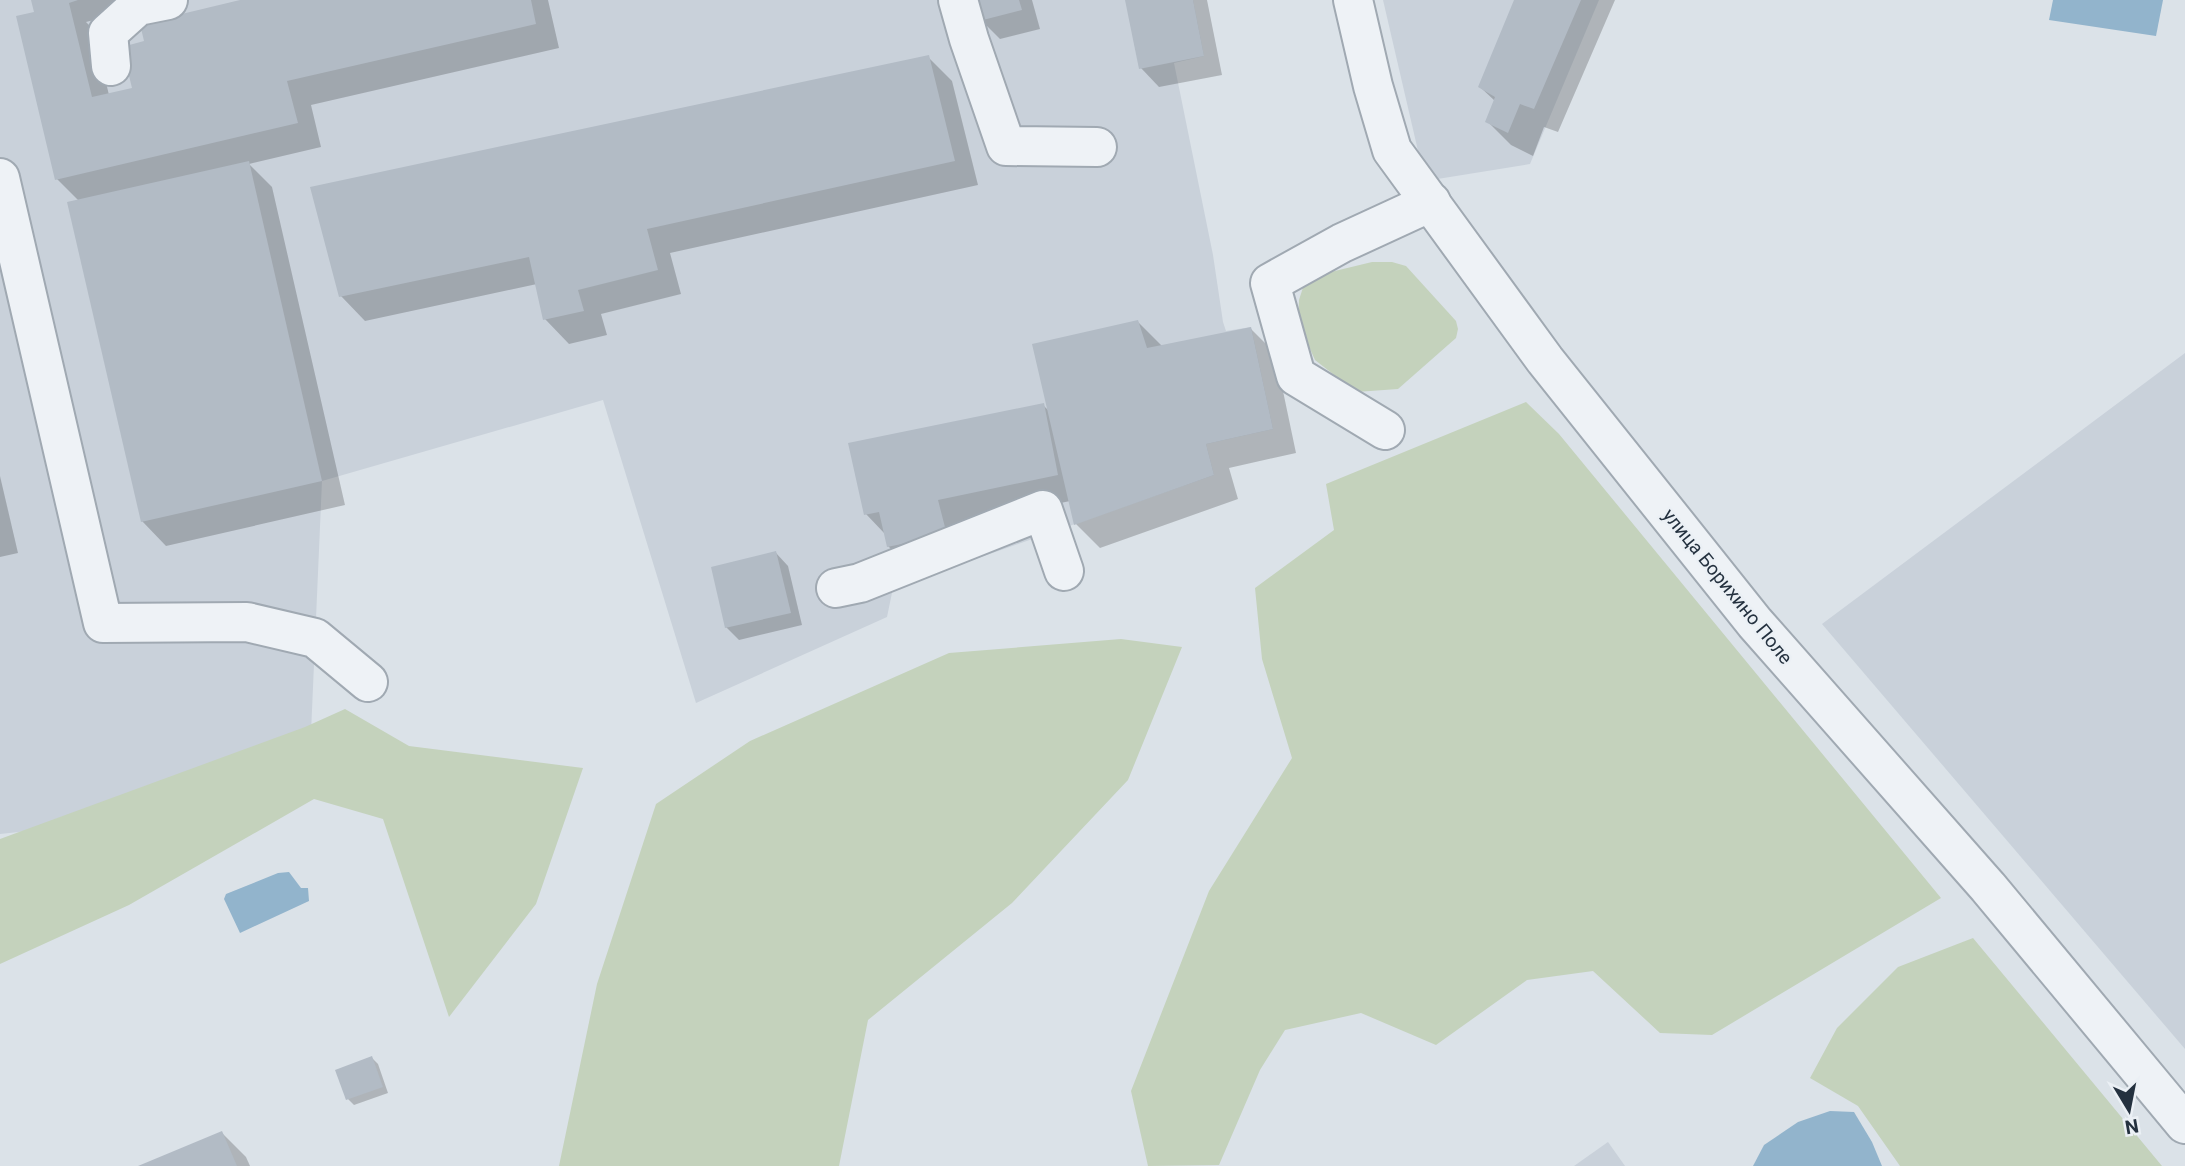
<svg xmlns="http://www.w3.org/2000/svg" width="2185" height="1166" font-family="Roboto,sans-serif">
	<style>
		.built { fill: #c9d1da }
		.green { fill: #c4d2bc }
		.water { fill: #92b4cc }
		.shadow { fill: #0003 }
		.building { fill: #b2bbc5 }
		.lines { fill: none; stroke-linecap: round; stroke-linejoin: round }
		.minor-casing { stroke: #a0a9b2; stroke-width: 42 }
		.minor { stroke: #eef2f6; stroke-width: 38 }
		.labels { text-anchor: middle; stroke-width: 5; stroke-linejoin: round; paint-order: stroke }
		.street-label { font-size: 19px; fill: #24313f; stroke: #ebf0f5 }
	</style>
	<rect width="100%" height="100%" fill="#dbe2e8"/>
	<g class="built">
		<polygon points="0,0 1193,0 1204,56 1174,63 1213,255 1223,322 1226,331 1251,327 1273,429 1206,444 1214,475 893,588 887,617 696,703 603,400 322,481 311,733 55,828 0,834"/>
		<polygon points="1383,0 1599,0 1530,164 1425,181"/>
		<polygon points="2185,353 2185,1049 1822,624"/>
		<polygon points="1608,1142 1625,1166 1574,1166"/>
	</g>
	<g class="green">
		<polygon points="1372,262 1392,262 1406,266 1456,321 1458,329 1456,338 1398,389 1356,392 1315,360 1298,322 1299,300 1306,278"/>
		<polygon points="1526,402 1559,434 1941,898 1712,1035 1660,1033 1593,971 1527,980 1436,1045 1361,1013 1285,1030 1260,1070 1219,1165 1148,1166 1131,1091 1209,891 1292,758 1262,659 1255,588 1334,530 1326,484"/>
		<polygon points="1121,639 1182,647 1128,780 1012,903 868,1020 839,1166 559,1166 597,984 656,804 750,741 949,653"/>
		<polygon points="345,709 409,746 583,768 536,904 449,1017 383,819 314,799 129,905 0,964 0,839 305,727"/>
		<polygon points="1973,938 2162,1166 1900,1166 1858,1106 1810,1078 1837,1028 1898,967"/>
	</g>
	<g class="water">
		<polygon points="2053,0 2163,0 2156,36 2049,20"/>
		<polygon points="289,872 301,888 308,888 309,901 240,933 224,899 226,894 278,873"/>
		<polygon points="1830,1111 1854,1112 1872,1142 1882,1166 1753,1166 1764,1145 1798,1122"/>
	</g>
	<g class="shadow">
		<polygon points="33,0 123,0 125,12 86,22 93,29 109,95 134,90 146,42 250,0 548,0 559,48 311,105 321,147 249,164 272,187 345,505 166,546 142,521 79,201 57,179 37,13"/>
		<polygon points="976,0 1032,0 1040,29 1000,39 981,20"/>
		<polygon points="1127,0 1207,0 1222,75 1159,87 1141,68"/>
		<polygon points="1516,0 1615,0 1558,132 1544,127 1533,156 1511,145 1487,121 1495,101 1480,87"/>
		<polygon points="928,57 952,81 978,185 670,253 681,294 601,314 607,335 569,344 545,319 537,284 365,321 341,296"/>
		<polygon points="1138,322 1163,347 1251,329 1275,353 1296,453 1229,468 1238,499 1100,548 1076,524 1070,501 962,524 912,570 888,546 885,534 866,514 1043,405 1049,411"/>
		<polygon points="0,476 18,553 0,557"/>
		<polygon points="776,553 788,566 802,625 739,640 726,627"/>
		<polygon points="372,1058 378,1064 388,1093 354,1105 348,1099"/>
		<polygon points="222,1133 246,1157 250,1166 143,1166"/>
	</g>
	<g class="building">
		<polygon points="31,0 78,0 69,3 92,97 132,88 122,47 144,41 140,24 240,0 531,0 536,24 287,81 298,123 55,180 16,16 34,12"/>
		<polygon points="974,0 1019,0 1022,10 979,21"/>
		<polygon points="1125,0 1193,0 1204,56 1139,69"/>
		<polygon points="1514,0 1581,0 1534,109 1520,104 1508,133 1485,122 1495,97 1478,87"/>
		<polygon points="929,55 955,161 647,229 658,270 578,290 584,311 543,320 529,257 339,297 310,187"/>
		<polygon points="249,161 322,481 141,522 67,202"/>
		<polygon points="1138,320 1147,348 1251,327 1273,429 1206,444 1214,475 1074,525 1032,344"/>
		<polygon points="1044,403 1058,475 938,500 947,535 887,547 879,512 864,515 848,443"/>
		<polygon points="776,551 791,613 725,628 711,567"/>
		<polygon points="372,1056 383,1087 346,1100 335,1070"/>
		<polygon points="222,1131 237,1166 138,1166"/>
	</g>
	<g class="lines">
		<defs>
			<g id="minor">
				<polyline points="958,0 969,39 1006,146 1097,147"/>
				<polyline points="1353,0 1373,86 1392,150 1545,360 1755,623 1988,887 2185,1124"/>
				<polyline points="111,66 108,33 138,6 168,0"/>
				<polyline points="0,178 103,623 247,622 315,638 368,682"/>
				<polyline points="1385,430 1296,376 1270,283 1342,243 1431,202"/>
				<polyline points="836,588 860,583 1043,510 1064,571"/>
			</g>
		</defs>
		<use href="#minor" class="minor-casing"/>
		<use href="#minor" class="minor"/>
	</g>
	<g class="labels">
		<g class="street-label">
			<text transform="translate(1728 586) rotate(51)" y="7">улица Борихино Поле</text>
		</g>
	</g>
	<g transform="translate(2129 1110) rotate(170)" stroke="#ebf0f5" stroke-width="5" paint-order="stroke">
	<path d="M0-5L12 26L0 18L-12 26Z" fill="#24313f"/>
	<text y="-10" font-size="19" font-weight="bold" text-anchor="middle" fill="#24313f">N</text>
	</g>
</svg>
